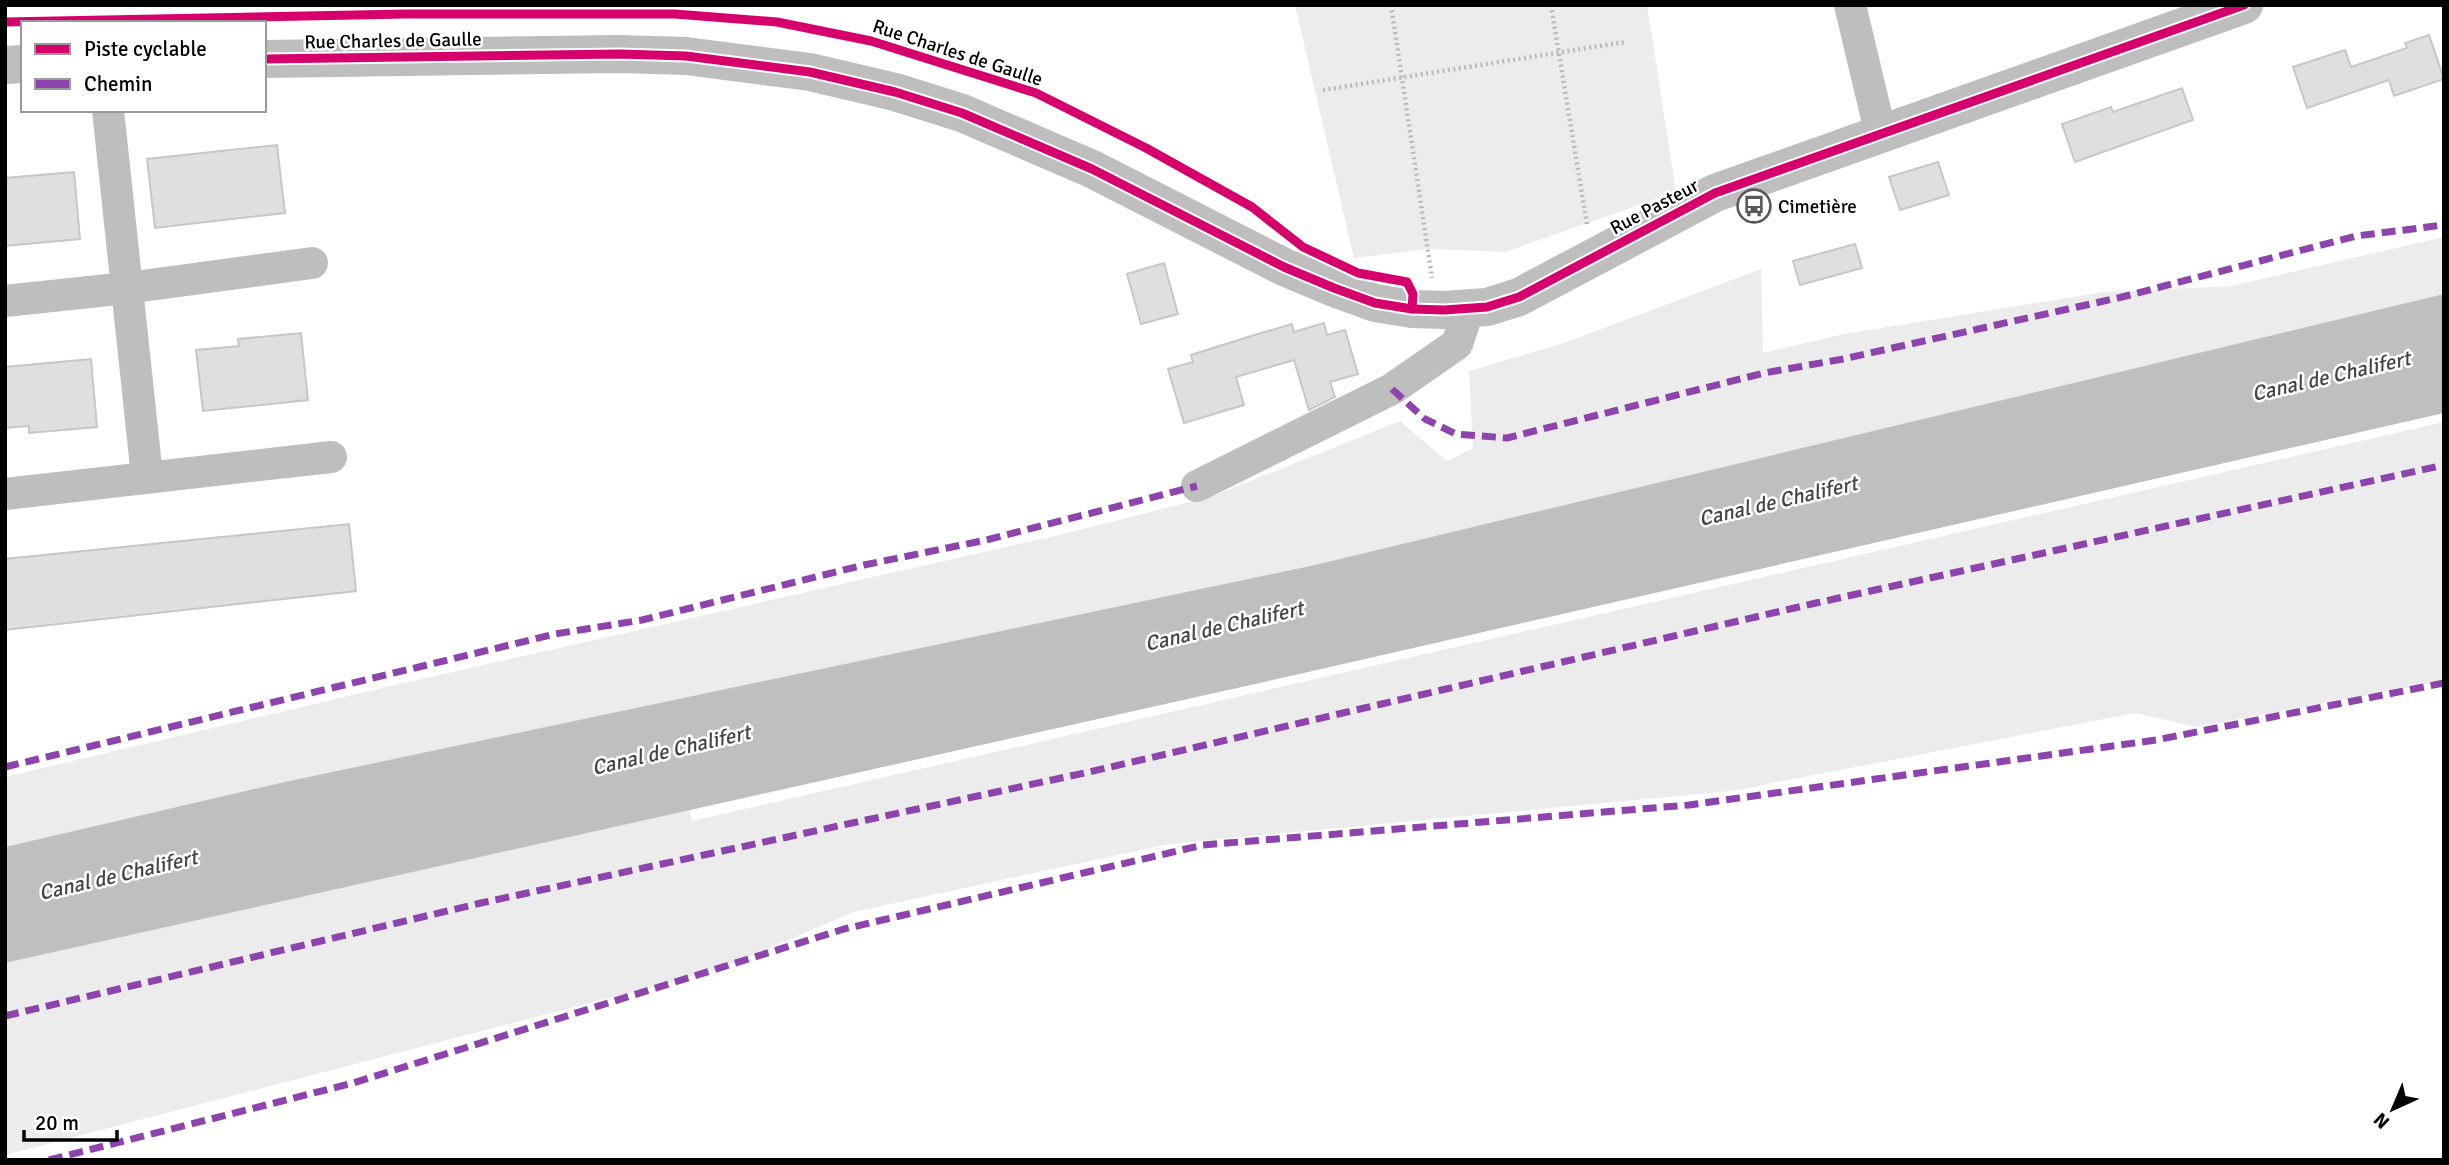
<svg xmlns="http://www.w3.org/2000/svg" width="2449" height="1165" font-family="Signika,sans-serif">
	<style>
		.green { fill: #ececec }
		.water { fill: #bfbfbf }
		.building { fill: #dfdfdf; stroke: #c7c7c7; stroke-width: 2 }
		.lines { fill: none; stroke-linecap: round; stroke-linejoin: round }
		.path { stroke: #b9b9b9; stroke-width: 4.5; stroke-dasharray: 2 3.5; stroke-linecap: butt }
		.minor { stroke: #bebebe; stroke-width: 32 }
		.tertiary { stroke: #bebebe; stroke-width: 38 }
		.quiet { stroke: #8e44ad; stroke-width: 7; stroke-dasharray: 14 7; stroke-linecap: butt }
		.cycleway-casing { stroke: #fff; stroke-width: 13 }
		.cycleway { stroke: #d6006c; stroke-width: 9 }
		.labels { text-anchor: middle; stroke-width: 5; stroke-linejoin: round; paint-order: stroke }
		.street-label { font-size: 19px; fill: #000; stroke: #fff }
		.poi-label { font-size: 19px; fill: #000; stroke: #fff; text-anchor: start }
		.water-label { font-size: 21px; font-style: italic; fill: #444; stroke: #fff }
	</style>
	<rect width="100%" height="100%" fill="#fff"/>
	<g class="green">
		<polygon points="1295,5 1647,5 1676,192 1505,252 1428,249 1354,258"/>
		<polygon points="2444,237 2444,308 1345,567 280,783 5,847 5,777 408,682 1055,536 1213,496 1400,421 1447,461 1473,448 1469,371 1564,343 1761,269 1763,353 1844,334 2104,292 2231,286"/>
		<polygon points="2444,422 2444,681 2196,727 2135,713 1732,791 1169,844 854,912 717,970 5,1155 5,963 689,810 692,821"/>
	</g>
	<polygon class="water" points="2444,294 2444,413 1295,675 5,963 5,847 280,783 1315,565"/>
	<g class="building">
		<polygon points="2429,35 2444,79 2394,96 2389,80 2307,108 2293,67 2345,50 2351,67 2407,48 2405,43"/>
		<polygon points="2182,88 2193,120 2075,162 2062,124 2111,107 2113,112"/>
		<polygon points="277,145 285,213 155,228 147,159"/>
		<polygon points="1938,162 1949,195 1900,210 1889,177"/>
		<polygon points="74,172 80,239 5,246 5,178"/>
		<polygon points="1855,244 1862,268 1800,285 1793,261"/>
		<polygon points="1164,263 1178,314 1141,324 1127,274"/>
		<polygon points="1324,323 1327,335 1345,330 1358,374 1330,382 1335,397 1309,410 1294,360 1236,377 1244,405 1184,423 1168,369 1193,362 1191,355 1251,336 1292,324 1294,332"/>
		<polygon points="301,333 308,400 203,411 196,350 239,346 238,339"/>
		<polygon points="91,359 97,427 29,433 29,426 5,428 5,367"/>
		<polygon points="349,524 356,591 5,630 5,559"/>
	</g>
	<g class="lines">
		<g class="path">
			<polyline points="1391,5 1432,278"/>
			<polyline points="1551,5 1587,225"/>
			<polyline points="1323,90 1625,42"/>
		</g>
		<g class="minor">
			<polyline points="1850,5 1881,135"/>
			<polyline points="108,110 147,476"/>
			<polyline points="5,301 127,288 312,263"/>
			<polyline points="1197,486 1392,389 1457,344 1469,308"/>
			<polyline points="5,494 331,457"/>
		</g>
		<g class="tertiary">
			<polyline points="264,59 619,54 686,56 810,72 895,92 962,113 1092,169 1284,267 1334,288 1375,303 1412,309 1444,310 1487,307 1519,297 1715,193 2244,5"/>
			<polyline points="5,65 23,64"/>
		</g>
		<g class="quiet">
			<polyline points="1392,389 1425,419 1456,434 1507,438 1764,373 1843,359 2122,297 2356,236 2444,225"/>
			<polyline points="5,767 555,634 642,620 864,565 986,540 1197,486"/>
			<polyline points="5,1016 481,903 1089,772 1816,603 2444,465"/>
			<polyline points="49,1160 353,1083 844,929 1203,845 1689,805 2156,740 2444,683"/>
		</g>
		<defs>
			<g id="cycleway">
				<polyline points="5,22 405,14 675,14 777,22 871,41 1036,93 1146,148 1252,207 1303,247 1358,273 1407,282 1413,294 1412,309"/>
				<polyline points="264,59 619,54 686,56 810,72 895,92 962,113 1092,169 1284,267 1334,288 1375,303 1412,309 1444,310 1487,307 1519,297 1715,193 2244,5"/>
			</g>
		</defs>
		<use href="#cycleway" class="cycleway-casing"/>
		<use href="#cycleway" class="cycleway"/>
	</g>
	<defs>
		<symbol id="bus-ring" viewBox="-11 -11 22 22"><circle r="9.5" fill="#fff" stroke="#595959" stroke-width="1.5"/><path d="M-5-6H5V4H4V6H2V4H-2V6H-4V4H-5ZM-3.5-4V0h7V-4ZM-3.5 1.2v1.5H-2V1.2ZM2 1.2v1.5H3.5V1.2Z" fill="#595959"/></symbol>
	</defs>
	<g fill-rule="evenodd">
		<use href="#bus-ring" x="1735" y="187" width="38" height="38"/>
	</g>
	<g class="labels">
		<g class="street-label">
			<text transform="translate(393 40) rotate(-1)" y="7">Rue Charles de Gaulle</text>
			<text transform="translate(958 52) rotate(18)" y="7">Rue Charles de Gaulle</text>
			<text transform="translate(1654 206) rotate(-28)" y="7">Rue Pasteur</text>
		</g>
		<g class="poi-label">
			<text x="1778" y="213">Cimetière</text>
		</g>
		<g class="water-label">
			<text transform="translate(2331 376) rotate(-13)" y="7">Canal de Chalifert</text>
			<text transform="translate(1778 501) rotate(-13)" y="7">Canal de Chalifert</text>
			<text transform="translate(1224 626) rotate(-13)" y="7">Canal de Chalifert</text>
			<text transform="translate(671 750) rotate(-13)" y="7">Canal de Chalifert</text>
			<text transform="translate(118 875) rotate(-13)" y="7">Canal de Chalifert</text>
		</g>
	</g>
	<rect width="2449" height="1165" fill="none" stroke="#000000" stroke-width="14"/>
	<rect x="21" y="21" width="245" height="91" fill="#ffffff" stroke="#999999" stroke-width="2"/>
	<rect x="35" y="44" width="35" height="10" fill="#d6006c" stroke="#999999" stroke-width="2"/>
	<text x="84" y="56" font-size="21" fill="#000000">Piste cyclable</text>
	<rect x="35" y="79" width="35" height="10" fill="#8e44ad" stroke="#999999" stroke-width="2"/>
	<text x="84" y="91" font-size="21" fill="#000000">Chemin</text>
	<g transform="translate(2393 1109) rotate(224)" stroke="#ffffff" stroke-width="5" paint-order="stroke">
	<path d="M0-5L12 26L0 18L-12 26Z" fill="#000000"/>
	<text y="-10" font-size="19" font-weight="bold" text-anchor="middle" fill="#000000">N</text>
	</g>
	<path d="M24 1130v10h93v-10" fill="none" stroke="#000000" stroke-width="3.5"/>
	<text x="35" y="1130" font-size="21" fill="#000000" stroke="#ffffff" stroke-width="5" paint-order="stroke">20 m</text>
</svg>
